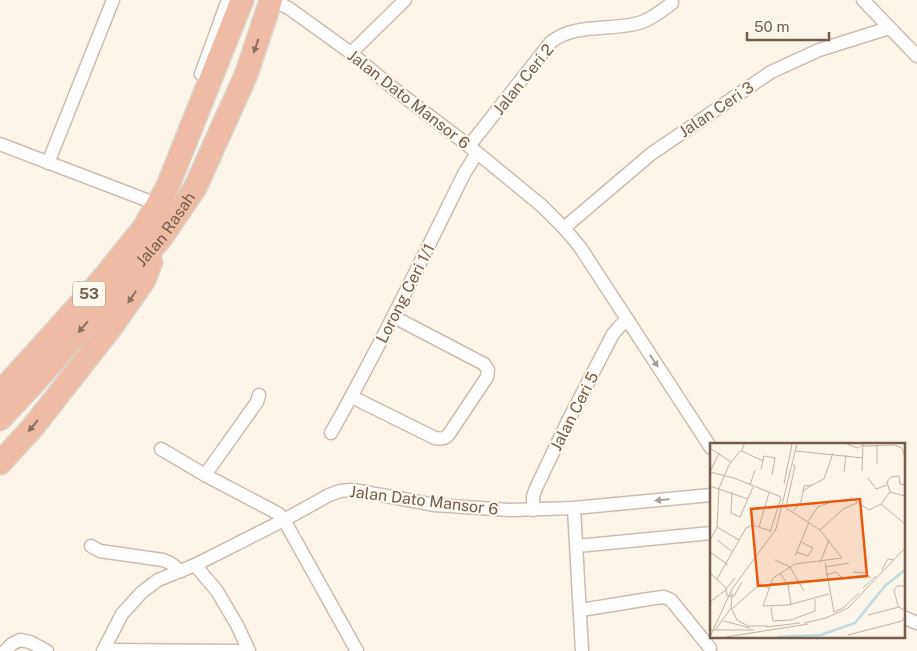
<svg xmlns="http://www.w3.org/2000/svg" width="917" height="651" font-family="'Public Sans',sans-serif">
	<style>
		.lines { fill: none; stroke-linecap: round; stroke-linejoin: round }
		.street-casing { stroke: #ccbdaf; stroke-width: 15 }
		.highway-casing { stroke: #d8d2cd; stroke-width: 25 }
		.street { stroke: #fff; stroke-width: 12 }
		.highway { stroke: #f0bba4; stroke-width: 22 }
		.oneway { fill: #8c705f }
		.oneway2 { fill: #ab9e95 }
		.labels { text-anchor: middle; stroke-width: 4; stroke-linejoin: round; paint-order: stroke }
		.shield { fill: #fef8ee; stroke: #9d8c7e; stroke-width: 1 }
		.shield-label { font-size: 15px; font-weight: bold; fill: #735d4e }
		.street-label { font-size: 16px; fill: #735d4e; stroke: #fef8ee }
		.inset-river { fill: none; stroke: #bedce3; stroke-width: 2.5 }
		.inset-road { fill: none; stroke: #c1b3a5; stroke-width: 1 }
		.view { fill: #e8590c; fill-opacity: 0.15; stroke: #e8590c; stroke-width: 2.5 }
		.inset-edge { fill: none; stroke: #735d4e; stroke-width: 2.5 }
	</style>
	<rect width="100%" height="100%" fill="#fbf4e8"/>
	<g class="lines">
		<defs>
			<g id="street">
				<polyline points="274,0 290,9 351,53 393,88 469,146 542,206 564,228 580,247 711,448"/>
				<polyline points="863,0 917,56"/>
				<polyline points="351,53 405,0"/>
				<polyline points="201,74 228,0"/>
				<polyline points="0,144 149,201"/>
				<path d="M 469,146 L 551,42 C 576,22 613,32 642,22 C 653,18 663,10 672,3"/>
				<polyline points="48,163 113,0"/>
				<polyline points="564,228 651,154 771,72 819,50 889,28"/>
				<path d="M 352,397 L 435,438 C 441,439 445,439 449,434 L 487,377 L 488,370 L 484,364 L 394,317"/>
				<path d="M 331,433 C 379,348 421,261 464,174 L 477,153"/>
				<polyline points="161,449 205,475 279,514 284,520 357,651"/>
				<polyline points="205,475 257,402 259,395"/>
				<polyline points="574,508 582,651"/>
				<polyline points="533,510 533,496 536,488 568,421 613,334 621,325 628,320"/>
				<polyline points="91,546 100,551 163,560 170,563 181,571"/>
				<polyline points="577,546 711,533"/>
				<polyline points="195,565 217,591 237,625 249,651"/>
				<polyline points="581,610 655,598 664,597 671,600 710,648"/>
				<polyline points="903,617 917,623"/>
				<polyline points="104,650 237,651"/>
				<polyline points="5,651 12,644 20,640 30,642 47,651"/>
				<polyline points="103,651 122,614 142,592 158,580 195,565 284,520 329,495 340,491 350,490 359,491 435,505 510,510 574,508 711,495"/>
			</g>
			<g id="highway">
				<polyline points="0,393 100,282 143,229 167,188 242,0"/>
				<path id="s1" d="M 0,419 L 34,383 L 161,238 L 195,188 L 246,75 L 271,0"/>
				<polyline points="0,463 33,427 112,326 144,280 151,262"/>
			</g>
		</defs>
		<use href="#street" class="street-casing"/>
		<use href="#highway" class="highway-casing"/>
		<use href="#street" class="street"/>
		<use href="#highway" class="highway"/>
	</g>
	<defs><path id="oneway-solid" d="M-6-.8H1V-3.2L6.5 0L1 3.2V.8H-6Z" transform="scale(1.25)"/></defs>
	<g class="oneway">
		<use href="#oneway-solid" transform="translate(256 46) rotate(109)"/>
		<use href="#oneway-solid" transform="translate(132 297) rotate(124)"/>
		<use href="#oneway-solid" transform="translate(83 327) rotate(131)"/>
		<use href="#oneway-solid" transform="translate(33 426) rotate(130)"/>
	</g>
	<g class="oneway2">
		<use href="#oneway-solid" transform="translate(654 361) rotate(57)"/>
		<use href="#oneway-solid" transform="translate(662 500) rotate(175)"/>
	</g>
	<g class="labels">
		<rect class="shield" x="73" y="281.5" width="32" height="25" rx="4"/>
		<g class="shield-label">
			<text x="89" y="299">53</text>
		</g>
		<g class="street-label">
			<text transform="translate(523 79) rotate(-51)" y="6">Jalan Ceri 2</text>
			<text transform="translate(409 99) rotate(38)" y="6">Jalan Dato Mansor 6</text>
			<text transform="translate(716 109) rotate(-34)" y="6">Jalan Ceri 3</text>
			<text dy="6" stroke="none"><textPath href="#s1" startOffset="252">Jalan Rasah</textPath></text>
			<text transform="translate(405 293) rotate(-63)" y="6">Lorong Ceri 1/1</text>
			<text transform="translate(574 411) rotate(-63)" y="6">Jalan Ceri 5</text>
			<text transform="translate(424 500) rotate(7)" y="6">Jalan Dato Mansor 6</text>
		</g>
	</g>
	<g transform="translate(710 443)">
		<rect width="195" height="195" fill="#fbf4e8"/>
		<path class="inset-river" d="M 67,194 L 111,192 L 145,180 L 175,143 L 195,127"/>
		<path class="inset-road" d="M 34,1 L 32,8 L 53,18M 137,1 L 148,5 L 152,2M 153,3 L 184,2 L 192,5 L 194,12M 0,5 L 21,19M 86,8 L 153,15M 9,10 L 0,29 L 24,35 L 71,54M 167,21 L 167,3M 51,26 L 54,13 L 65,15 L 62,32M 152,28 L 153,1M 134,29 L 136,12M 158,35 L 166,46 L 177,42M 74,41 L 82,1M 40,42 L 45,27M 102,42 L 114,36 L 123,10M 0,43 L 38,56M 22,49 L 21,70 L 30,74 L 43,44M 180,49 L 177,39 L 181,34 L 189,33 L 190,41 L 195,42M 180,49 L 195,53M 140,54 L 159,67 L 171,61 L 180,49M 171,61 L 195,81M 73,63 L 110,87 L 132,115 L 85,121 L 63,135 L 53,163 L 78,162 L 119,151M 76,64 L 85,23 L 83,22M 83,68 L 91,59 L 94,43 L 102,42 L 93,48M 98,78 L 108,64 L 121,59M 7,84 L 29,97M 49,84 L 59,50M 110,87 L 133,66 L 147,60M 60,89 L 71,55M 0,97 L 7,85 L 9,45 L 19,22 L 31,7M 7,97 L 23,109M 0,109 L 18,122M 87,109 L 98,113 L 103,105 L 91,99M 85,113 L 99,79M 65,117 L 80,124 L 94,148M 110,120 L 119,97M 115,120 L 124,169 L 133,165 L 149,150M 115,124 L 139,120M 172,127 L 178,116 L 184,117M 143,129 L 156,130 L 161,135M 0,130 L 16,145M 70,130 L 78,142 L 81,162M 116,132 L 126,129 L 132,135M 25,135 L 16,146 L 17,153 L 24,153 L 32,139M 7,136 L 36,85 L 42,82 L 61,88M 60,141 L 77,140M 195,143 L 187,143 L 184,147 L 188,163 L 195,168M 153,145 L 166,133M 22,150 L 21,164 L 27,177 L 38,183 L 58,183M 0,159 L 17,146M 61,164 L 63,178 L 81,177 L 105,168 L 105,156M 23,165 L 50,141 L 59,145M 158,172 L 189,164M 14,178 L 40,185M 94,180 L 116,175 L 138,165 L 195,105M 56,184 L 90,180M 6,186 L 21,165M 0,187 L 44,187M 138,192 L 192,178 L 195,174M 0,194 L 22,146 L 66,86 L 87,1M 16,194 L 98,181"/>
		<path class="view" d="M 150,56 L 157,133 L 48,143 L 41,66 Z"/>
		<rect width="195" height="195" class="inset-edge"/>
	</g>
	<path d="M747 32v8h82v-8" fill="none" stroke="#735d4e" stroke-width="2.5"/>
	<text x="754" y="32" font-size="15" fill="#735d4e" stroke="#fef8ee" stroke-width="4" paint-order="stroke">50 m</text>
</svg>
